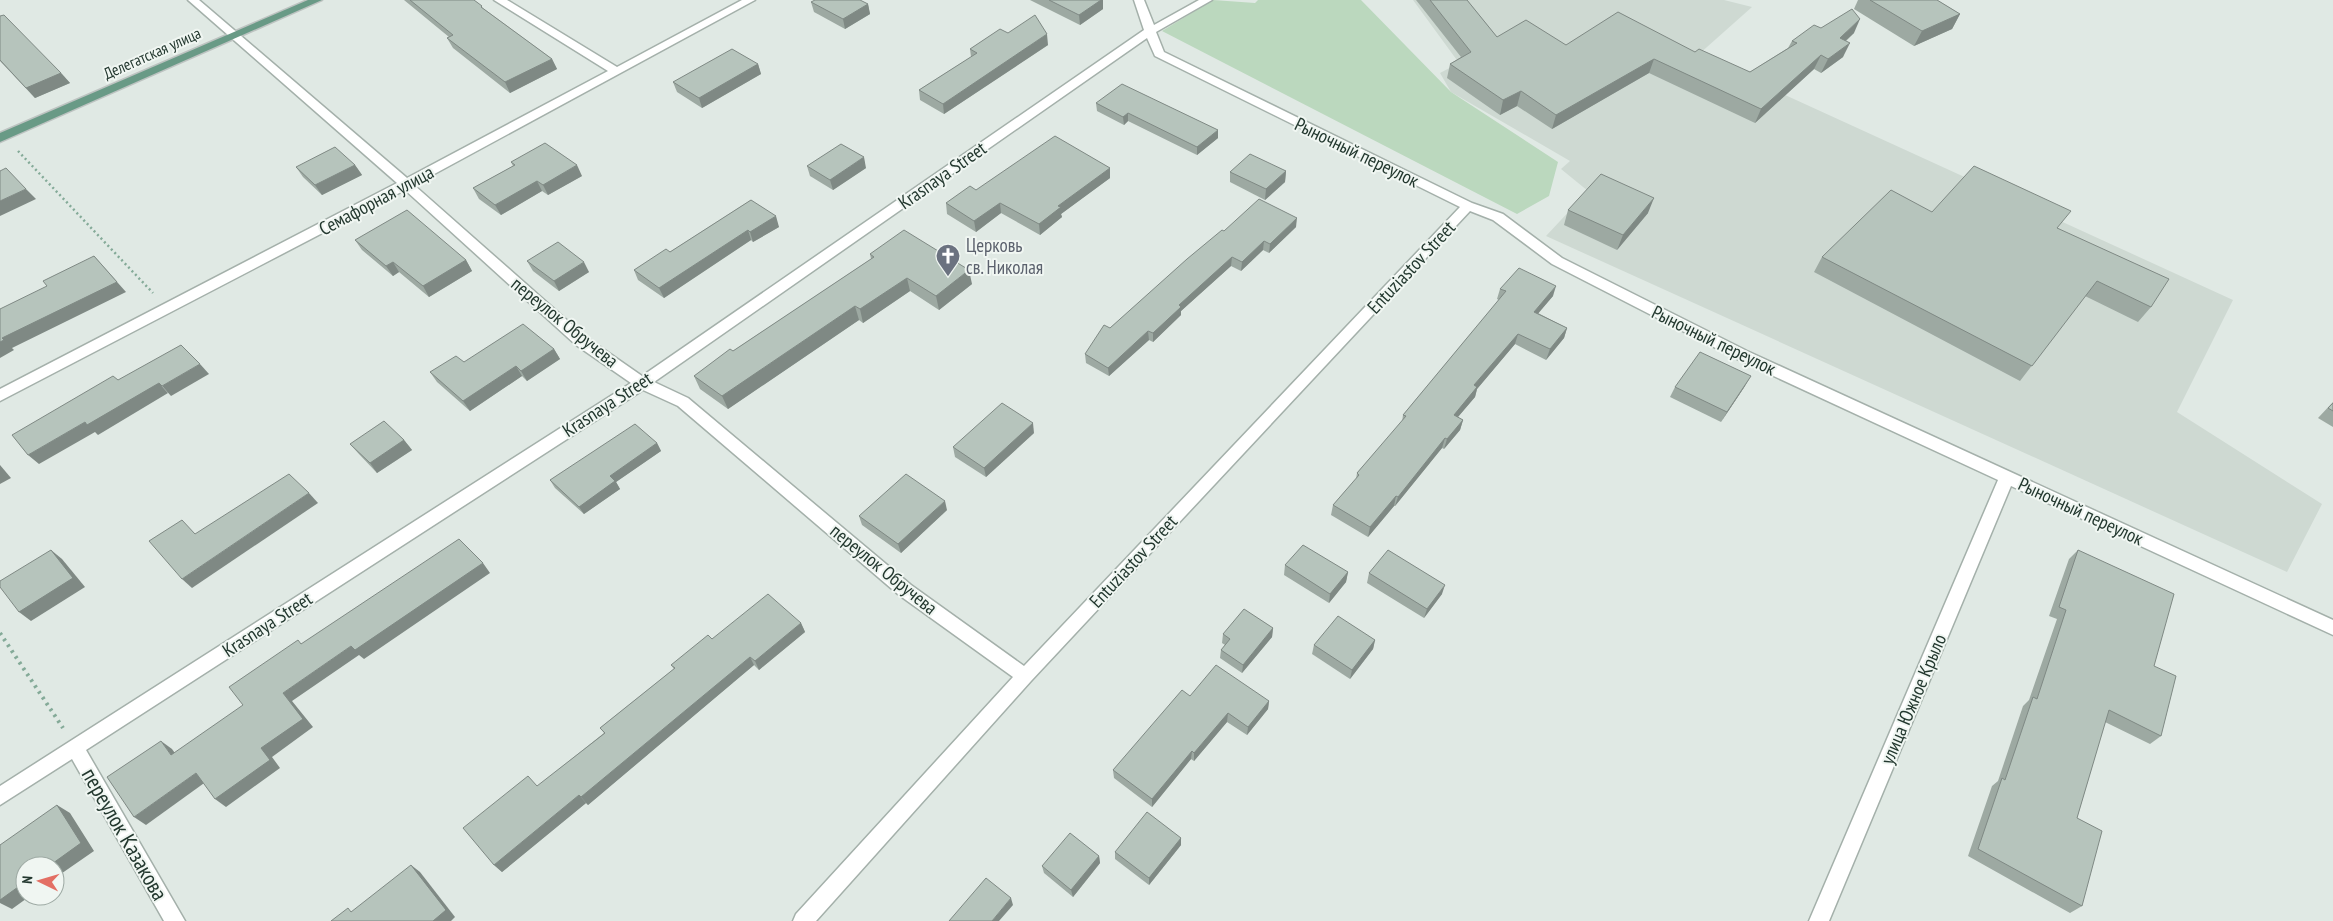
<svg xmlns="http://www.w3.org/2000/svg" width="2333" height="921" font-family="'PT Sans Narrow',sans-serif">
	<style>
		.built { fill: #ced9d2 }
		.green { fill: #bbd8be }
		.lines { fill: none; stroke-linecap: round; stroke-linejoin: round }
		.minor-casing { stroke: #a4b0aa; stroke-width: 3 }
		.primary-casing { stroke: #bdc3c1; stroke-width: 3 }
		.path-far1 { stroke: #84aa98; stroke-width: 2.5; stroke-dasharray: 2 3; stroke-linecap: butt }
		.path { stroke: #84aa98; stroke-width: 4; stroke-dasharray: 2.5 4.5; stroke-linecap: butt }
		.minor { fill: #fff; fill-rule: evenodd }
		.primary { fill: #699a86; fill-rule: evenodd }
		.wall { fill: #9da9a2 }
		.shaded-wall { fill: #7f8984 }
		.building { fill: #b6c4bc; stroke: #7f8984 }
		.labels { text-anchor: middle; stroke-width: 4; stroke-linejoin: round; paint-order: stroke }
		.far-street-label { font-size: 16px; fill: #23382f; stroke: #f0f6f2 }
		.street-label { font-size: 19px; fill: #23382f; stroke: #f0f6f2 }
		.worship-label { font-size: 19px; fill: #5b616d; stroke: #f0f6f2; text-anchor: start }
		.near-street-label { font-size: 22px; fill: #23382f; stroke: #f0f6f2 }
	</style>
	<rect width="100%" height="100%" fill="#e0e9e4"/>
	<polygon class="built" points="1413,0 1724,0 1752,7 1698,55 2233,300 2177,412 2322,504 2287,572 1546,236 1588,191 1561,169 1570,161 1451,92 1440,73 1459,63"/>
	<polygon class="green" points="1213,0 1255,3 1258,0 1361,0 1451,92 1558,162 1549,196 1517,214 1162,31"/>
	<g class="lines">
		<defs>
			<path id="minor" d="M 188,0 L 199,0 L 407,178 L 608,71 L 494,0 L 507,0 L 617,67 L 742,0 L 755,0 L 414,185 L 586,337 L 642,376 L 1144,30 L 1134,0 L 1144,0 L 1154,25 L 1199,0 L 1212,0 L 1156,32 L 1164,52 L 1472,203 L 1503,214 L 1562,258 L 1747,351 L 2333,620 L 2333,635 L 2011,486 L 1829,921 L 1809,921 L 1998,480 L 1737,359 L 1552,264 L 1493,220 L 1470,211 L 1031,681 L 816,921 L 793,921 L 796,914 L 1013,677 L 899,595 L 678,406 L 643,390 L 86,750 L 185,921 L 164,921 L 72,759 L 0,805 L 0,786 L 631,383 L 576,345 L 405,190 L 0,401 L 0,389 L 397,183 ZM 1147,38 L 1155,56 L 1460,207 L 1024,666 L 911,585 L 688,398 L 654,382 Z"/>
			<polygon id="primary" points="308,0 322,0 0,142 0,133"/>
		</defs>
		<use href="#minor" class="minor-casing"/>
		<use href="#primary" class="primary-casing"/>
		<polyline class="path-far1" points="18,151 153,293"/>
		<polyline class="path" points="0,633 63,728"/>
		<use href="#minor" class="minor"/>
		<use href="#primary" class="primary"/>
	</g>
	<g class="wall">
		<polygon points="404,0 474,0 484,9 552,59 557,69 510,93 453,48 447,38 449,37"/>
		<polygon points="1030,0 1103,0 1103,9 1080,25"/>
		<polygon points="1416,0 1467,0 1497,37 1566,45 1695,52 1750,72 1788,48 1792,41 1821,28 1854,33 1846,41 1843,57 1821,73 1814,69 1755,123 1649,73 1552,129 1517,106 1500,115 1447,78 1450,64 1461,57"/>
		<polygon points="1858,0 1937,0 1960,14 1952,29 1914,46 1854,9"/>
		<polygon points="811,2 868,4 870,14 845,29 814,12"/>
		<polygon points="0,16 61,73 70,83 35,98 0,61"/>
		<polygon points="1048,45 944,114 920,100 919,90 971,57 970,49"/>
		<polygon points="758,64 761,74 702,108 677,92 673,82"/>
		<polygon points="1096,103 1218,138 1197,155 1128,121 1124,125 1097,111"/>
		<polygon points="511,162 582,176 548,195 542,191 501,215 479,199 473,188 513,166"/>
		<polygon points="355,165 362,175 322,195 303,177 296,167"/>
		<polygon points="807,166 866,168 833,190 810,176"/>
		<polygon points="1110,168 1110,178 1061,214 1062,217 1040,235 1001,213 976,232 947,214 946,203 976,190"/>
		<polygon points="1286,171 1285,182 1265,200 1230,182 1230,172"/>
		<polygon points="751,200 779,227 753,242 751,240 664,298 638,280 634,270 670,252"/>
		<polygon points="1568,210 1648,213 1617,250 1564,225"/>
		<polygon points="1932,212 2058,228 2151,307 2138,322 2085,296 2020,381 1814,272 1822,257"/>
		<polygon points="1296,227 1269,253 1263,250 1241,271 1231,266 1181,311 1181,315 1153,342 1149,340 1109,376 1086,363 1085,354 1110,328 1224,231"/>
		<polygon points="355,240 466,260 472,271 429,297 399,272 393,276 362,250"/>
		<polygon points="870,254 972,284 939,310 910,291 863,323 859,320 728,409 700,389 694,376 733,351 871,259"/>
		<polygon points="527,261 589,272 559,291 533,271"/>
		<polygon points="1500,289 1553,296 1538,313 1567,328 1564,338 1546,360 1515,344 1477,389 1475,397 1458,417 1463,420 1460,430 1444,449 1442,448 1395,506 1394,506 1368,537 1331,515 1333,505 1356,479 1357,473 1402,422 1403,415 1499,300 1497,299"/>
		<polygon points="554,349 560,359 527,381 522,376 470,411 437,382 430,372 464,362"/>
		<polygon points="1745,386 1721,422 1670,397 1675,387"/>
		<polygon points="2333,402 2333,427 2318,418"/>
		<polygon points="1034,433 986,477 955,457 953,447"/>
		<polygon points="404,440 412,450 377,473 358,453 350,444"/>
		<polygon points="657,443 661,451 616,482 620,489 584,514 555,488 550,480"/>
		<polygon points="947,510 901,553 862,525 859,516"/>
		<polygon points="2078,550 2154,666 2161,736 2150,744 2105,722 2077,818 2082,906 2070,913 1968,856 1992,786 1998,781 2023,706 2029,700 2057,619 2049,616 2069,559"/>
		<polygon points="1285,565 1348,572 1346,582 1329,603 1284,575"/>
		<polygon points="1369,573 1442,594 1424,618 1367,583"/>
		<polygon points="801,623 805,632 759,670 754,665 588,805 586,803 502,872 494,865 538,786 604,733 600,728 674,669 671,665 712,639"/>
		<polygon points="1273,628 1272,637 1242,673 1220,658 1221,650 1225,645 1222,643 1223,634"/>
		<polygon points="1375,640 1373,649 1350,679 1312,654 1314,645"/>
		<polygon points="1190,696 1269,701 1268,709 1247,735 1227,722 1194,761 1191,759 1152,807 1114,778 1113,770"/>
		<polygon points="1181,838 1181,845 1149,885 1115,859 1115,852"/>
		<polygon points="1099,856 1100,863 1073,897 1044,873 1042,866"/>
	</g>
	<g class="shaded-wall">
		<polygon points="1101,0 1103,0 1103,9 1080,25 1079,15"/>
		<polygon points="868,4 870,14 845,29 843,19"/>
		<polygon points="1960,14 1952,29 1914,46 1922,31"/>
		<polygon points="1860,19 1854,33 1833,52 1840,38"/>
		<polygon points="1047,34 1048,45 944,114 943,104"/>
		<polygon points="1850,43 1843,57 1821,73 1828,59"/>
		<polygon points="1821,55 1814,69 1755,123 1761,109"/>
		<polygon points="552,59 557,69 510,93 505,82"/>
		<polygon points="1654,59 1649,73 1552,129 1556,115"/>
		<polygon points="758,64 761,74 702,108 699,98"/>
		<polygon points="61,73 70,83 35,98 26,88"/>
		<polygon points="1521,91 1517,106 1500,115 1503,100"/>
		<polygon points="1128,113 1128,121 1124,125 1123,117"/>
		<polygon points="1218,130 1218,138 1197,155 1197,147"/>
		<polygon points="864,157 866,168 833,190 830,180"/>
		<polygon points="355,165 362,175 322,195 315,185"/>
		<polygon points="577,165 582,176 548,195 543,185"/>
		<polygon points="1110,168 1110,178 1061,214 1062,217 1040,235 1039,224 1058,206"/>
		<polygon points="1286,171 1285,182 1265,200 1266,189"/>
		<polygon points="537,181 542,191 501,215 495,205"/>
		<polygon points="26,189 36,199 0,216 0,201"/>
		<polygon points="1654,198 1648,213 1617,250 1623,235"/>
		<polygon points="1000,203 1001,213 976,232 974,221"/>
		<polygon points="776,216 779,227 753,242 750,232"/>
		<polygon points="1297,218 1296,227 1269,253 1270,244"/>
		<polygon points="748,230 751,240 664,298 659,288"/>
		<polygon points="1264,241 1263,250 1241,271 1242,262"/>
		<polygon points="94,256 126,292 12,348 14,350 0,358 0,342 2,338"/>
		<polygon points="1232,257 1231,266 1181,311 1181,315 1153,342 1153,333 1179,305"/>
		<polygon points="466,260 472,271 429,297 423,286"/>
		<polygon points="393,262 399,272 393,276 386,266"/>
		<polygon points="584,262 589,272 559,291 554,281"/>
		<polygon points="969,270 972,284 939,310 936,296"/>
		<polygon points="907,278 910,291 863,323 860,309"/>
		<polygon points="1556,286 1553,296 1531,322 1534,312"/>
		<polygon points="855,306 859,320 728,409 722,396"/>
		<polygon points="1567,328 1564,338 1546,360 1550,349"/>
		<polygon points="1148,331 1149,340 1109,376 1108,368"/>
		<polygon points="1518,334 1515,344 1477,389 1475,397 1451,425 1454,415 1474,385"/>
		<polygon points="554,349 560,359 527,381 521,371"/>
		<polygon points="200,364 209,374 171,396 162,386"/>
		<polygon points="516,366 522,376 470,411 463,401"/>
		<polygon points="1751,376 1745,386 1721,422 1727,412"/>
		<polygon points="159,383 168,393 98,435 95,432 39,464 28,455 85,422"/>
		<polygon points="1463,420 1460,430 1444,449 1447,439"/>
		<polygon points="1033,423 1034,433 986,477 984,468"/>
		<polygon points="1445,438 1442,448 1395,506 1398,497"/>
		<polygon points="404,440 412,450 377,473 370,463"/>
		<polygon points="657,443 661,451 616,482 620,489 584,514 579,507 610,476"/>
		<polygon points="0,465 11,478 0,484"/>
		<polygon points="309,493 318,503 192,588 182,579"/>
		<polygon points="1396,496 1394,506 1368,537 1370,527"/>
		<polygon points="945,501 947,510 901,553 898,544"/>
		<polygon points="51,550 62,559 85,587 31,621 19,612"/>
		<polygon points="483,563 490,573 364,659 359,655 292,701 313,727 272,757 280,768 226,807 215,799 261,748 283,693 351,646"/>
		<polygon points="1348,572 1346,582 1329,603 1330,594"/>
		<polygon points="1445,585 1442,594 1424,618 1427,609"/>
		<polygon points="801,623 805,632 759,670 755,661"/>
		<polygon points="1273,628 1272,637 1242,673 1243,665"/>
		<polygon points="1375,640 1373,649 1350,679 1352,670"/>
		<polygon points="750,657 754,665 588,805 581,797"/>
		<polygon points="1269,701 1268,709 1247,735 1248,727"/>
		<polygon points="1228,713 1227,722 1194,761 1194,753"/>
		<polygon points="161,741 172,749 182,763 171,755"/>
		<polygon points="1192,751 1191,759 1152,807 1152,799"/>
		<polygon points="196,773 207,781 146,825 134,817"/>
		<polygon points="579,795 586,803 502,872 494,865"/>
		<polygon points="57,805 70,813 94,851 55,878 55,866 49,866"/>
		<polygon points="1181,838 1181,845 1149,885 1149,878"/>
		<polygon points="1099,856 1100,863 1073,897 1071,890"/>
		<polygon points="411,865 420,872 455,917 451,921 433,921"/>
		<polygon points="25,882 25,896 30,896 12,909 0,903 0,896"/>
		<polygon points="1011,898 1013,905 999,921 992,921"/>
	</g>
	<g class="building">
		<polygon points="410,0 474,0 482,6 481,7 552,59 505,82 447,38 453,35"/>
		<polygon points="815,0 860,0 868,4 843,19 811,2"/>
		<polygon points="1049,0 1101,0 1079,15"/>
		<polygon points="1430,0 1467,0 1497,37 1526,20 1566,45 1618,12 1695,52 1699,49 1750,72 1797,43 1792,41 1814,25 1821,28 1852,9 1860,19 1840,38 1850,43 1828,59 1821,55 1761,109 1654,59 1556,115 1521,91 1503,100 1450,64 1471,52"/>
		<polygon points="1870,0 1937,0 1960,14 1922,31"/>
		<polygon points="4,15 61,73 26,88 0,60 0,16"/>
		<polygon points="1035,15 1047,34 943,104 919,90 977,53 970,49 1000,29 1008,33"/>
		<polygon points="732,49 758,64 699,98 673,82"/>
		<polygon points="1122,84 1218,130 1197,147 1128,113 1123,117 1096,103"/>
		<polygon points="1055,136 1110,168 1058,206 1061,207 1039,224 1000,203 974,221 946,203 970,186 976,190"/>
		<polygon points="545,143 577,165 543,185 537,181 495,205 473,188 515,165 511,162"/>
		<polygon points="841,144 864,157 830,180 807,166"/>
		<polygon points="335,147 355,165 315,185 296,167"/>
		<polygon points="1250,154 1286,171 1266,189 1230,172"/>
		<polygon points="1974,166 2071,211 2057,228 2169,279 2151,307 2097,281 2032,366 1822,257 1891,190 1932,212"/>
		<polygon points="6,168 26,189 0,201 0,171"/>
		<polygon points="1601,174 1654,198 1623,235 1568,210"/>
		<polygon points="1259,199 1297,218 1270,244 1264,241 1242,262 1232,257 1179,305 1181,307 1153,333 1148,331 1108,368 1085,354 1104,325 1110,328 1187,259 1222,230 1224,231"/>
		<polygon points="751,200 776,216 750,232 748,230 659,288 634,270 666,249 670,252"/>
		<polygon points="407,210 466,260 423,286 393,262 386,266 355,240"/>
		<polygon points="904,230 969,270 936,296 907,278 860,309 855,306 722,396 694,376 730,349 733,351 874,257 870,254"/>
		<polygon points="558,242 584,262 554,281 527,261"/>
		<polygon points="94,256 117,282 2,338 4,340 0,342 0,309 47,286 43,281"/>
		<polygon points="1519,268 1556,286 1534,312 1567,328 1550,349 1518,334 1474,385 1477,387 1454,415 1463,420 1447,439 1445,438 1398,497 1396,496 1370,527 1333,505 1359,475 1357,473 1406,416 1403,415 1506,291 1500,289"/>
		<polygon points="523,324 554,349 521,371 516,366 463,401 430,372 456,356 464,362"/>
		<polygon points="181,345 200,364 162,386 159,383 87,425 85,422 28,455 12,435 113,376 118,380"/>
		<polygon points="1700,352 1751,376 1727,412 1675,387"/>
		<polygon points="1002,403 1033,423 984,468 953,447"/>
		<polygon points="2333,403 2333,411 2328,408"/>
		<polygon points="384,421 404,440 370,463 350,444"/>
		<polygon points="635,424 657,443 610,476 615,481 579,507 550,480"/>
		<polygon points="289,474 309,493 182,579 149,541 182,520 195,534"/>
		<polygon points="906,474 945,501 898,544 859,516"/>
		<polygon points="459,539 483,563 355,650 351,646 283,693 303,719 261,748 270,760 215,799 196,773 134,817 107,777 161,741 171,755 243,705 229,687 298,640 301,644"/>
		<polygon points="1303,545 1348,572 1330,594 1285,565"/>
		<polygon points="51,550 73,578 19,612 0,587 0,581"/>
		<polygon points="1388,550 1445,585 1427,609 1369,573"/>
		<polygon points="2078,550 2174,594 2154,666 2176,676 2161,736 2109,710 2077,818 2102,831 2082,906 1978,849 2002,778 2005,780 2033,697 2037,699 2066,610 2059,607"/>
		<polygon points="768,594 801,623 755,661 750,657 581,797 579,795 494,865 463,828 528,776 537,786 605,733 600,728 675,668 671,665 708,635 712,639"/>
		<polygon points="1244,609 1273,628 1243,665 1221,650 1230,639 1223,634"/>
		<polygon points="1338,616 1375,640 1352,670 1314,645"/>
		<polygon points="1216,665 1269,701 1248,727 1228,713 1194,753 1192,751 1152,799 1113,770 1182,690 1190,696"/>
		<polygon points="57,805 81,843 49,866 25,866 25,882 0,900 0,845"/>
		<polygon points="1147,812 1181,838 1149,878 1115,852"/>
		<polygon points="1070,833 1099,856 1071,890 1042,866"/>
		<polygon points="411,865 446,910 433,921 331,921 348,908 351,912"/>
		<polygon points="986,878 1011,898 992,921 949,921"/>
	</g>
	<defs>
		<symbol id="church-pin" viewBox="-11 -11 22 30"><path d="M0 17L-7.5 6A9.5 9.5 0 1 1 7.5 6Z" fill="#6b7280" stroke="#f0f6f2"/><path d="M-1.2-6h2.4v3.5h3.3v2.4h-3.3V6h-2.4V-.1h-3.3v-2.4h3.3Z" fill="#fff"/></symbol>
	</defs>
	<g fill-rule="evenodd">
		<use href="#church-pin" x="934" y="242" width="28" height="38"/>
	</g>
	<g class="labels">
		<g class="far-street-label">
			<text transform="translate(152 53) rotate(-24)" y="6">Делегатская улица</text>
		</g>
		<g class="street-label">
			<text transform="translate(1357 152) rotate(26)" y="7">Рыночный переулок</text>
			<text transform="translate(942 175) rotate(-35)" y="7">Krasnaya Street</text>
			<text transform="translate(376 200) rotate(-28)" y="7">Семафорная улица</text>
			<text transform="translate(1411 267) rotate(-47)" y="7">Entuziastov Street</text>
			<text transform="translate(565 322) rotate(39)" y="7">переулок Обручева</text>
			<text transform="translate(1714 340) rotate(26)" y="7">Рыночный переулок</text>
			<text transform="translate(607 404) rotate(-33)" y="7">Krasnaya Street</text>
			<text transform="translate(2081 511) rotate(25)" y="7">Рыночный переулок</text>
			<text transform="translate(1133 561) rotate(-47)" y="7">Entuziastov Street</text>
			<text transform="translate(884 569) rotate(39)" y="7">переулок Обручева</text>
			<text transform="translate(267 624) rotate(-33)" y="7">Krasnaya Street</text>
			<text transform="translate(1913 699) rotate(-67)" y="7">улица Южное Крыло</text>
		</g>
		<g class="worship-label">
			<text x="966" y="252">Церковь<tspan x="966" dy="22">св. Николая</tspan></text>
		</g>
		<g class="near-street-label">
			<text transform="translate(125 834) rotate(60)" y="8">переулок Казакова</text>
		</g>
	</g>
	<g transform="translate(40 881) rotate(275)"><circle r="24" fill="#f0f6f2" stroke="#9eaaa4"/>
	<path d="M0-4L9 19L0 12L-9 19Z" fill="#e36f64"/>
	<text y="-8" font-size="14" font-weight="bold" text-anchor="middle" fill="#23382f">N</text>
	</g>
</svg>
